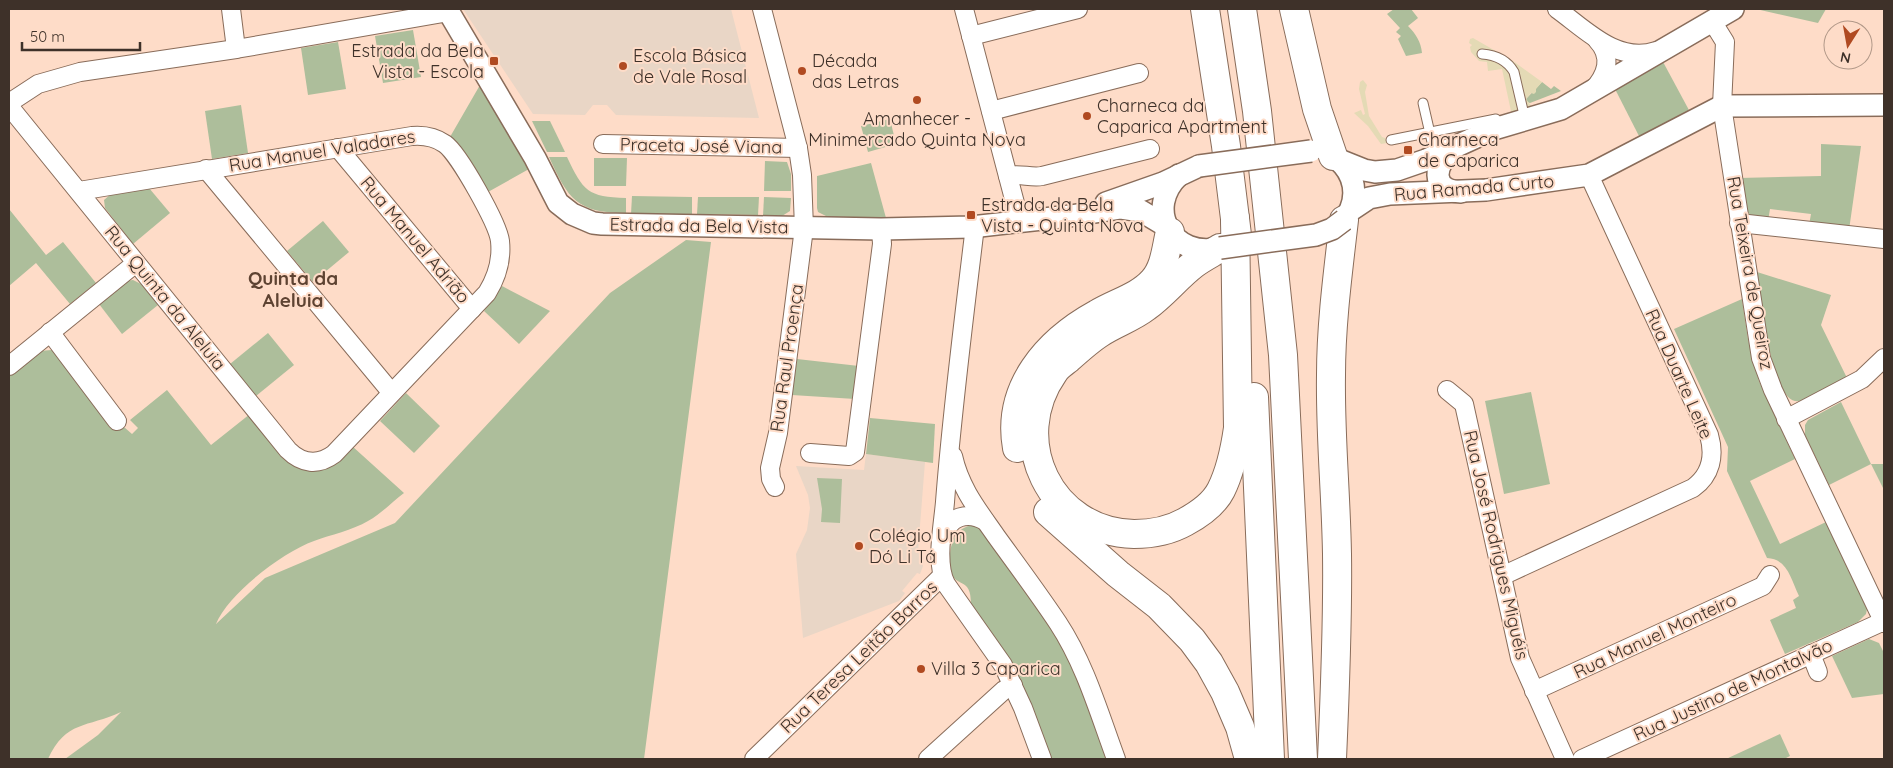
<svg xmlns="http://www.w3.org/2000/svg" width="1893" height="768" font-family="Quicksand,sans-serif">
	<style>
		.education { fill: #e9d6c6 }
		.green { fill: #adbe9b }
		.sand { fill: #e4dab5 }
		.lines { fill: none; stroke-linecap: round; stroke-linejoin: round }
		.service-casing { stroke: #896c5a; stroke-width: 11 }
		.minor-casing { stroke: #896c5a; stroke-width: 20 }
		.tertiary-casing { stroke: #896c5a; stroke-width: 24 }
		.motorway-casing { stroke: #896c5a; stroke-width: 30 }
		.service { stroke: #fff; stroke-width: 9 }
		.minor { stroke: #fff; stroke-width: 18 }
		.tertiary { stroke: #fff; stroke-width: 21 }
		.motorway { stroke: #fff; stroke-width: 28 }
		.tertiary-bridge-casing { stroke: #896c5a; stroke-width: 24; stroke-linecap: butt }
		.tertiary-bridge { stroke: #fff; stroke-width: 21 }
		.poi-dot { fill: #b04a21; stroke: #fedcc8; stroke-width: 2 }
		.labels { text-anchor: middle; stroke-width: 4; stroke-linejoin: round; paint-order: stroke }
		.poi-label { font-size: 18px; fill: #3e3129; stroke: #fedcc8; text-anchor: start }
		.street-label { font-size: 18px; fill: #3e3129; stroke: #fedcc8 }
		.neighbourhood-label { font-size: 19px; font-weight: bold; fill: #5e4332; stroke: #fedcc8 }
	</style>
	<rect width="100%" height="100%" fill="#fedcc8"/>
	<g class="education">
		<polygon points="463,9 731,9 759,118 616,115 607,105 593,105 585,115 533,114"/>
		<polygon points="866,454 925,462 918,551 923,566 920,574 917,573 902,591 905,593 899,601 803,638 796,554 807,530 810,508 808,495 796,466 864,470"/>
	</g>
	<g class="green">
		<path d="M 1394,9 L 1411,9 L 1418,18 L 1408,26 C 1416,34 1421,42 1422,53 L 1406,56 L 1398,39 L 1401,36 L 1396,32 L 1400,28 L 1387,14 Z"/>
		<polygon points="1756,9 1826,9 1818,23"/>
		<polygon points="413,30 421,77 383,83 375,36"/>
		<polygon points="338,42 346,89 308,95 301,48"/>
		<polygon points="1662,60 1690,112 1640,138 1615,89"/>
		<polygon points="1542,82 1551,89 1554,86 1561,91 1530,103 1527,102 1526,99"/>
		<polygon points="483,83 529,169 488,192 464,151 450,137 480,85"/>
		<polygon points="241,105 248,153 212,159 205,111"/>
		<polygon points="890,119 896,144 868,152 861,126"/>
		<polygon points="532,121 550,121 565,152 547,152"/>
		<path d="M 1821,144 L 1861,146 L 1849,230 L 1809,225 L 1811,214 L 1770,209 L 1768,221 C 1759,218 1751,218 1745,210 L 1739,178 L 1821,176 Z"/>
		<path d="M 549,157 L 567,157 C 583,191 588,197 626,198 L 626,213 C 577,213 568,199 549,157 Z"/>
		<polygon points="594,158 627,158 626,186 594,186"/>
		<polygon points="765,161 787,162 791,174 791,191 764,191"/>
		<polygon points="871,163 886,218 828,217 818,212 817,208 817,176"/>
		<polygon points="149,188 170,213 133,244 105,208 104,200 111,194"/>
		<polygon points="632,196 692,197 692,214 631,214"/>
		<polygon points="698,197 759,197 758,215 697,214"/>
		<polygon points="764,197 791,198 790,211 782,216 763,216"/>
		<polygon points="9,209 46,255 63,242 96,283 70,304 36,263 9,286"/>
		<polygon points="323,221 349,252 313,282 287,251"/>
		<path d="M 686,240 L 711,242 L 644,759 L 65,759 L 98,735 L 121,712 C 87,728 66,720 48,759 L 9,759 L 9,376 C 23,363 34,349 54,350 L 110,423 L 124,427 L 132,434 L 138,428 L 130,420 L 167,390 L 211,445 L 250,414 L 297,467 L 352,446 L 404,493 C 392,502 381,514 368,521 C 353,530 330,535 314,541 C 283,552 228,594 216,624 L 265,578 L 395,523 L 610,293 Z"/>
		<path d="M 1757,272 L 1831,295 L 1821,325 L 1847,378 C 1837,383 1806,403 1795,401 C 1770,396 1761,295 1757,272 Z"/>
		<polygon points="133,280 141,284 158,305 122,334 99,304 127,281"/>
		<polygon points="502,286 550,311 519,344 484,311"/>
		<path d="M 1742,299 L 1748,339 L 1759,381 L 1795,459 L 1750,481 L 1780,544 L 1826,522 L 1867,609 L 1866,614 L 1858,622 L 1785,654 L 1770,620 L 1796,608 L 1793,600 L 1799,596 C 1791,580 1788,559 1767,558 L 1727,471 L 1728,447 L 1674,329 Z"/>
		<polygon points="268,333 294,365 256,396 230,364"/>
		<polygon points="797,359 859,366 855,399 792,395"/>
		<polygon points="1531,392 1550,484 1504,494 1485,401"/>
		<polygon points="406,393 440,426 414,453 380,421"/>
		<polygon points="1841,402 1871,464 1884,464 1884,490 1871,464 1829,485 1805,435 1805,425 1808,420"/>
		<polygon points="870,418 935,424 933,463 866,454"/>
		<polygon points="817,478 842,479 840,523 821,522 822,509"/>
		<path d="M 974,525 L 980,527 L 1050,621 L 1077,671 L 1108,759 L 1049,759 L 972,610 C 970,603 972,593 967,587 C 964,583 957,582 954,578 C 950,574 950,568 950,563 C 949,546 954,527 974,525 Z"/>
		<polygon points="1869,639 1879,643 1884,653 1884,694 1852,698 1832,656"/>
		<polygon points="1780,734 1790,756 1784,759 1726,759"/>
	</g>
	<g class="sand">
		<polygon points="1473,38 1513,61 1542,82 1536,89 1536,92 1534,94 1531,93 1526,99 1532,107 1512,116 1502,69 1488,71 1487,62 1479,61 1471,52 1470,47 1472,45 1469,43 1470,39"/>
		<polygon points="1363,80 1367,85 1365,92 1369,116 1382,137 1385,138 1387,143 1381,144 1368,126 1354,113 1361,110 1363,115 1365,114 1359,89 1360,82"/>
	</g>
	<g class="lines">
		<defs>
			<g id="service">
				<path d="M 1482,54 C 1495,55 1507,60 1514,72 L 1525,119"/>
				<polyline points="1423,103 1435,155"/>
				<polyline points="1391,140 1496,119"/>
			</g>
			<g id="minor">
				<polyline points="231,9 236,49"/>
				<polyline points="762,9 798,148 802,175 804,228 778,433 770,468 771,479 775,487"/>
				<polyline points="964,9 1020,222"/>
				<path d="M 1557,9 C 1585,29 1617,64 1656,51"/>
				<polyline points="1712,21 1725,42 1722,106 1761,358 1773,390 1884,623"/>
				<polyline points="971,36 1078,9"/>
				<path d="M 1592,91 C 1607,75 1613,57 1597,40"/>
				<polyline points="9,103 38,84 80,72 236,49 449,12"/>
				<path d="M 9,106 L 288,450 C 302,464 318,466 334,454 L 487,293 C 497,277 502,260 500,241 C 498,224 459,154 445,144 C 435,137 424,135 412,136 L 79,191"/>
				<polyline points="991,111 1139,73"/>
				<polyline points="603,144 798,148"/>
				<polyline points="338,148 472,309"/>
				<polyline points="206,169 391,392"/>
				<path d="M 1008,176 C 1020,173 1030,178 1042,176 L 1150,149"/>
				<polyline points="1739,223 1884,239"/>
				<path d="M 975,226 C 964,318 952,410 945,502 C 943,526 935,563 946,584 L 1003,665 L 1023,708 L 1042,759"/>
				<polyline points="50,332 117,421"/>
				<polyline points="9,366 136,263"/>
				<polyline points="1447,390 1464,404 1520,658 1565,759"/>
				<polyline points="1786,419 1862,379 1884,358"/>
				<polyline points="810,453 849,456 855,452 882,244 881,229"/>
				<path d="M 953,456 C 960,488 978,510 996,536 C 1017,565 1038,593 1058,623 C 1085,664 1099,713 1116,759"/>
				<path d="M 944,537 C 948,516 968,511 985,521"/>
				<path d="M 1502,576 L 1693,488 C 1711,475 1715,456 1709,435 L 1589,175"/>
				<polyline points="1811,654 1818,672"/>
				<polyline points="1534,691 1763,586 1770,575"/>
				<polyline points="754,759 942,576"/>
				<polyline points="928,759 1004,690 1013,685"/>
				<polyline points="1582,759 1884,621"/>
			</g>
			<g id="tertiary">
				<polyline points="447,9 535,158 558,203 572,214 593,223 602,224 881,229 971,227 1070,216 1121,208 1141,211 1166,226"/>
				<path d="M 1454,148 C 1434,164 1429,190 1461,192"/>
				<path d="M 1337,159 C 1355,174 1359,196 1347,216"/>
				<polyline points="1339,160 1364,170 1375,172 1397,170 1426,160 1494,129 1561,109 1733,9"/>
				<path d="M 1179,175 C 1143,209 1173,260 1220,248"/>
				<polyline points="1106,203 1163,183 1199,166"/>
				<polyline points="1351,210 1369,198 1390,194 1486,190 1589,175 1722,106 1884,105"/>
			</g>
			<g id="motorway">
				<polyline points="1205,9 1226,146 1237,235"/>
				<polyline points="1242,9 1257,111 1283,355 1303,759"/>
				<polyline points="1294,9 1317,109 1333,156"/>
				<path d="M 1220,248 C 1212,253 1202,258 1194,264 C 1177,277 1164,294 1146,307 C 1132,318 1115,323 1100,333 C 1089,340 1078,350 1068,359 C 1063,363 1057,367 1054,372 C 1006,440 1050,532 1134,534 C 1152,534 1169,531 1185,522 C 1198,515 1214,504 1221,490 C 1231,470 1235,449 1238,428 L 1235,218"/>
				<polyline points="1254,397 1270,759"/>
				<path d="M 1017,448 C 1006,387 1048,341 1097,314 C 1115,303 1139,297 1153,281 C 1165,268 1166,248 1170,232"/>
				<polyline points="1048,512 1118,574 1159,606 1192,640 1209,663 1225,692 1240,727 1249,759"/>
				<path d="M 1332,759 C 1335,691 1338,622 1337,554 C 1336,494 1330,435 1331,375 C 1331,324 1338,272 1344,220"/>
			</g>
		</defs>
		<use href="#service" class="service-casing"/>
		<use href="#minor" class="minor-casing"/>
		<use href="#tertiary" class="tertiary-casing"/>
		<use href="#motorway" class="motorway-casing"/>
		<use href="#service" class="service"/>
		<use href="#minor" class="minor"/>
		<use href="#tertiary" class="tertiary"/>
		<use href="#motorway" class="motorway"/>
		<defs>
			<g id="tertiary-bridge">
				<polyline points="1199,166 1311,151"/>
				<polyline points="1220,248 1316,235 1332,229 1344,220"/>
			</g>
		</defs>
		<use href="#tertiary-bridge" class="tertiary-bridge-casing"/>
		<use href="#tertiary-bridge" class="tertiary-bridge"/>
	</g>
	<g class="poi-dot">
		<rect x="489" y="56" width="10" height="10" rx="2.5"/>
		<circle cx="623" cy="66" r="5"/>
		<circle cx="802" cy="71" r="5"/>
		<circle cx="917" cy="100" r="5"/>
		<circle cx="1087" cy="116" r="5"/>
		<rect x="1403" y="145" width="10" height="10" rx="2.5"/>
		<rect x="966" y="210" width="10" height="10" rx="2.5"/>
		<circle cx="859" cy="546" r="5"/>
		<circle cx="921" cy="669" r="5"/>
	</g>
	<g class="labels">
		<g class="poi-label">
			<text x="484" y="57" text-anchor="end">Estrada da Bela<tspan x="484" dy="21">Vista - Escola</tspan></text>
			<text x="633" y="62">Escola Básica<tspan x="633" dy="21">de Vale Rosal</tspan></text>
			<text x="812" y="67">Década<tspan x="812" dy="21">das Letras</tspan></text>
			<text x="1097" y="112">Charneca da<tspan x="1097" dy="21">Caparica Apartment</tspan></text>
			<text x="917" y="125" text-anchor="middle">Amanhecer -<tspan x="917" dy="21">Minimercado Quinta Nova</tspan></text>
			<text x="1418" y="146">Charneca<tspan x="1418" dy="21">de Caparica</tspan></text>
			<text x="981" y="211">Estrada da Bela<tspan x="981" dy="21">Vista - Quinta Nova</tspan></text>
			<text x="869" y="542">Colégio Um<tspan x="869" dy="21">Dó Li Tá</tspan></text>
			<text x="931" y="675">Villa 3 Caparica</text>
		</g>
		<g class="street-label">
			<text transform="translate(701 146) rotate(1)" y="6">Praceta José Viana</text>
			<text transform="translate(322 151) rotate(-9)" y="6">Rua Manuel Valadares</text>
			<text transform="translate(1474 188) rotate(-5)" y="6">Rua Ramada Curto</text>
			<text transform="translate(699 226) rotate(1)" y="6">Estrada da Bela Vista</text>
			<text transform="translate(415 240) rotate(50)" y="6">Rua Manuel Adrião</text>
			<text transform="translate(1750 273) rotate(80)" y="6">Rua Teixeira de Queiroz</text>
			<text transform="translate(165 298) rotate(51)" y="6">Rua Quinta da Aleluia</text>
			<text transform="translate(787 358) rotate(-82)" y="6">Rua Raul Proença</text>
			<text transform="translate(1679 374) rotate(66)" y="6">Rua Duarte Leite</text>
			<text transform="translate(1496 545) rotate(77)" y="6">Rua José Rodrigues Miguéis</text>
			<text transform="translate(1655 636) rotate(-25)" y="6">Rua Manuel Monteiro</text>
			<text transform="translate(859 657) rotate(-44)" y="6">Rua Teresa Leitão Barros</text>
			<text transform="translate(1733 690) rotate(-25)" y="6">Rua Justino de Montalvão</text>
		</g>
		<g class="neighbourhood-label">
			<text x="293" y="285">Quinta da<tspan x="293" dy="22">Aleluia</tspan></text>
		</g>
	</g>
	<rect width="1893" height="768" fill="none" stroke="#3e3129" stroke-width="20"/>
	<g transform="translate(1848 45) rotate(191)"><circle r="24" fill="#fedcc8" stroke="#b19888"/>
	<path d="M0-4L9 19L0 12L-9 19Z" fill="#b04a21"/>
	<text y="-8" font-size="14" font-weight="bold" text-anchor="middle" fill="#3e3129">N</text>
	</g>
	<path d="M22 42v8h118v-8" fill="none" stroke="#3e3129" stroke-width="2.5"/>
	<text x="30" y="42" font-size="15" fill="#3e3129" stroke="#fedcc8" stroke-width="4" paint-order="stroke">50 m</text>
</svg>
